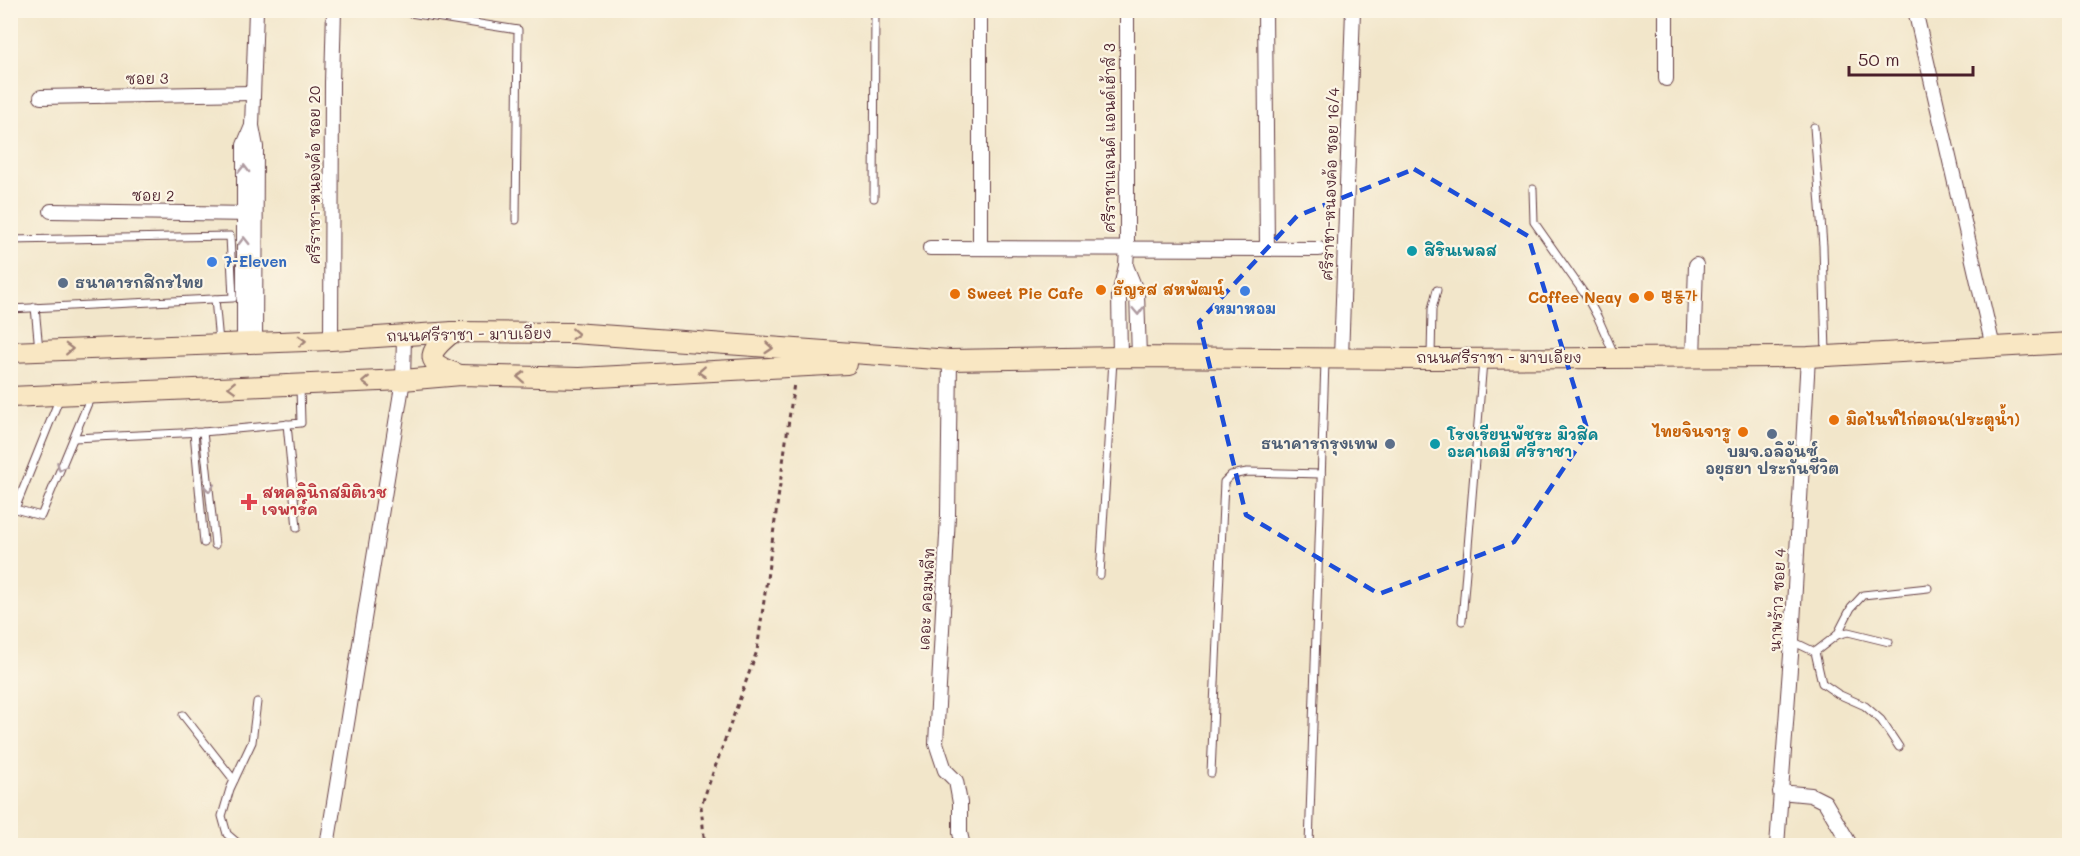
<svg xmlns="http://www.w3.org/2000/svg" width="2080" height="856" font-family="Mali,'Poor Story','Playpen Sans Thai',sans-serif">
	<style>
		.lines { fill: none; stroke-linecap: round; stroke-linejoin: round }
		.service-casing { stroke: #633d43; stroke-width: 9 }
		.minor-casing { stroke: #633d43; stroke-width: 16 }
		.secondary-casing { stroke: #633d43; stroke-width: 22 }
		.path { stroke: #633d43; stroke-width: 3; stroke-dasharray: 4.5 4.5; stroke-linecap: butt }
		.service { stroke: #fff; stroke-width: 7 }
		.minor { stroke: #fff; stroke-width: 14 }
		.secondary { stroke: #f9e7c3; stroke-width: 20 }
		.oneway { stroke: #ae9aa0 }
		.oneway2 { stroke: #a28377 }
		.marked { fill: none; stroke: #1d4ed8; stroke-width: 4.5; stroke-dasharray: 12 8; stroke-linejoin: round }
		.culture-dot { fill: #0f9aa8; stroke: #fcf5e5; stroke-width: 2 }
		.shop-dot { fill: #3f7fe0; stroke: #fcf5e5; stroke-width: 2 }
		.service-dot { fill: #5c6f8a; stroke: #fcf5e5; stroke-width: 2 }
		.food-dot { fill: #e8710a; stroke: #fcf5e5; stroke-width: 2 }
		.health-dot { fill: #e0444e; stroke: #fcf5e5; stroke-width: 2 }
		.labels { text-anchor: middle; stroke-width: 4.5; stroke-linejoin: round; paint-order: stroke }
		.street-label { font-size: 15px; fill: #4a1f2b; stroke: #fcf5e5 }
		.culture-label { font-size: 15px; font-weight: bold; fill: #0d838f; stroke: #fcf5e5; text-anchor: start }
		.shop-label { font-size: 15px; font-weight: bold; fill: #366cbe; stroke: #fcf5e5; text-anchor: start }
		.service-label { font-size: 15px; font-weight: bold; fill: #4e5e75; stroke: #fcf5e5; text-anchor: start }
		.food-label { font-size: 15px; font-weight: bold; fill: #c56008; stroke: #fcf5e5; text-anchor: start }
		.health-label { font-size: 15px; font-weight: bold; fill: #be3a42; stroke: #fcf5e5; text-anchor: start }
	</style>
	<rect width="100%" height="100%" fill="#fcf5e5"/>
	<filter id="ink" filterUnits="userSpaceOnUse"><feTurbulence type="fractalNoise" baseFrequency=".0167" numOctaves="2"/><feDisplacementMap in="SourceGraphic" scale="12" xChannelSelector="R" yChannelSelector="G"/><feConvolveMatrix kernelMatrix="1 2 1 2 8 2 1 2 1" color-interpolation-filters="sRGB"/></filter>
	<filter id="wash" filterUnits="userSpaceOnUse"><feTurbulence type="fractalNoise" baseFrequency=".008" numOctaves="4" result="noise"/><feDisplacementMap in="SourceGraphic" scale="24" xChannelSelector="R" yChannelSelector="G"/><feGaussianBlur stdDeviation="1.35" result="paint"/><feColorMatrix in="noise" values="0 0 0 0 0 0 0 0 0 0 0 0 0 0 0 0 0 1.4 0 .05"/><feComposite in="paint" operator="in"/></filter>
	<g filter="url(#wash)">
		<rect width="100%" height="100%" fill="#f2e6ca"/>
	</g>
	<g filter="url(#ink)">
		<g class="lines">
			<defs>
				<g id="service">
					<polyline points="391,10 518,30 516,220"/>
					<polyline points="1814,127 1823,246 1826,354"/>
					<polyline points="1533,189 1534,222 1586,296 1598,318 1614,354"/>
					<polyline points="874,198 875,10"/>
					<polyline points="10,240 230,236 233,298 10,309"/>
					<polyline points="215,299 219,342"/>
					<polyline points="35,307 39,350"/>
					<polyline points="1431,356 1432,309 1437,290"/>
					<polyline points="60,397 15,509 41,516 91,396"/>
					<polyline points="287,424 297,528"/>
					<polyline points="194,432 204,543"/>
					<polyline points="203,432 215,545"/>
					<polyline points="74,438 203,432 301,423 300,387"/>
					<polyline points="1100,575 1113,360"/>
					<polyline points="1462,621 1483,361"/>
					<polyline points="1837,635 1851,608 1863,595 1928,588"/>
					<polyline points="1792,641 1815,652 1822,683 1838,694 1865,706 1881,720 1899,747"/>
					<polyline points="1815,652 1837,635 1848,632 1889,642"/>
					<polyline points="183,715 234,780"/>
					<polyline points="1211,773 1224,482 1231,475 1247,472 1321,474"/>
					<polyline points="241,846 227,834 222,816 230,789 252,742 257,702"/>
					<polyline points="1309,846 1325,361"/>
				</g>
				<g id="minor">
					<polyline points="980,10 980,248"/>
					<polyline points="1265,10 1267,249"/>
					<polyline points="1915,10 1993,347"/>
					<polyline points="1666,79 1666,10"/>
					<polyline points="41,97 252,93"/>
					<polyline points="51,211 252,214"/>
					<polyline points="930,248 1319,249"/>
					<polyline points="1126,266 1137,293 1139,357"/>
					<polyline points="331,340 332,82 334,10"/>
					<polyline points="255,342 256,147 252,126 256,10"/>
					<polyline points="244,343 244,145 252,126"/>
					<polyline points="1120,357 1119,295 1126,266 1127,249 1127,10"/>
					<polyline points="1341,358 1353,10"/>
					<polyline points="1693,358 1696,265"/>
					<polyline points="950,360 948,516 936,743 945,770 956,781 960,803 960,833 963,846"/>
					<polyline points="1780,792 1811,795 1825,802 1851,846"/>
					<polyline points="327,846 403,380 404,336"/>
					<polyline points="1777,846 1792,641 1808,357"/>
				</g>
				<g id="secondary">
					<path d="M 453,332 C 425,354 424,363 460,375"/>
					<polyline points="10,352 331,340 453,332 573,333 950,360 1120,357 1431,359 1808,357 2070,343"/>
					<polyline points="10,397 403,380 461,375 579,378 847,364"/>
				</g>
			</defs>
			<use href="#service" class="service-casing"/>
			<use href="#minor" class="minor-casing"/>
			<use href="#secondary" class="secondary-casing"/>
			<polyline class="path" points="705,846 701,806 757,651 794,383"/>
			<use href="#service" class="service"/>
			<use href="#minor" class="minor"/>
			<use href="#secondary" class="secondary"/>
		</g>
		<defs><path id="oneway-chevron" d="M-2-3.5L2.5 0L-2 3.5" fill="none" stroke-width="1.6" stroke-linecap="round" stroke-linejoin="round" transform="scale(1.5)"/></defs>
		<g class="oneway">
			<use href="#oneway-chevron" transform="translate(244 169) rotate(-89)"/>
			<use href="#oneway-chevron" transform="translate(244 241) rotate(-91)"/>
			<use href="#oneway-chevron" transform="translate(1138 311) rotate(88)"/>
			<use href="#oneway-chevron" transform="translate(61 467) rotate(113)"/>
			<use href="#oneway-chevron" transform="translate(209 488) rotate(84)"/>
		</g>
		<g class="oneway2">
			<use href="#oneway-chevron" transform="translate(575 334) rotate(3)"/>
			<use href="#oneway-chevron" transform="translate(302 341) rotate(-2)"/>
			<use href="#oneway-chevron" transform="translate(769 348) rotate(4)"/>
			<use href="#oneway-chevron" transform="translate(69 349) rotate(-2)"/>
			<use href="#oneway-chevron" transform="translate(702 372) rotate(177)"/>
			<use href="#oneway-chevron" transform="translate(521 377) rotate(-178)"/>
			<use href="#oneway-chevron" transform="translate(366 382) rotate(178)"/>
			<use href="#oneway-chevron" transform="translate(232 387) rotate(178)"/>
		</g>
	</g>
	<path class="marked" d="M 1414,169 L 1528,236 L 1588,432 L 1514,542 L 1379,594 L 1246,515 L 1199,322 L 1297,216 Z"/>
	<g class="culture-dot">
		<circle cx="1412" cy="251" r="6"/>
		<circle cx="1435" cy="444" r="6"/>
	</g>
	<g class="shop-dot">
		<circle cx="212" cy="262" r="6"/>
		<circle cx="1245" cy="291" r="6"/>
	</g>
	<g class="service-dot">
		<circle cx="63" cy="283" r="6"/>
		<circle cx="1772" cy="434" r="6"/>
		<circle cx="1390" cy="444" r="6"/>
	</g>
	<g class="food-dot">
		<circle cx="1101" cy="290" r="6"/>
		<circle cx="955" cy="294" r="6"/>
		<circle cx="1649" cy="296" r="6"/>
		<circle cx="1634" cy="298" r="6"/>
		<circle cx="1834" cy="420" r="6"/>
		<circle cx="1743" cy="432" r="6"/>
	</g>
	<path class="health-dot" d="M246 493h6v6h6v6h-6v6h-6v-6h-6v-6h6z"/>
	<g class="labels">
		<g class="street-label">
			<text transform="translate(147 79) rotate(-1)" y="5">ซอย 3</text>
			<text transform="translate(1110 138) rotate(-90)" y="5">ศรีราชาแลนด์ แอนด์เฮ้าส์ 3</text>
			<text transform="translate(315 175) rotate(-90)" y="5">ศรีราชา-หนองค้อ ซอย 20</text>
			<text transform="translate(1331 184) rotate(-88)" y="5">ศรีราชา-หนองค้อ ซอย 16/4</text>
			<text transform="translate(153 196) rotate(1)" y="5">ซอย 2</text>
			<text transform="translate(469 335) rotate(-1)" y="5">ถนนศรีราชา - มาบเอียง</text>
			<text x="1499" y="363">ถนนศรีราชา - มาบเอียง</text>
			<text transform="translate(927 599) rotate(-87)" y="5">เดอะ คอมพลีท</text>
			<text transform="translate(1778 600) rotate(-87)" y="5">นาพร้าว ซอย 4</text>
		</g>
		<g class="culture-label">
			<text x="1424" y="256">สิรินเพลส</text>
			<text x="1447" y="440">โรงเรียนพัชระ มิวสิค<tspan x="1447" dy="17">อะคาเดมี ศรีราชา</tspan></text>
		</g>
		<g class="shop-label">
			<text x="224" y="267">7-Eleven</text>
			<text x="1245" y="314" text-anchor="middle">หมาหอม</text>
		</g>
		<g class="service-label">
			<text x="75" y="288">ธนาคารกสิกรไทย</text>
			<text x="1378" y="449" text-anchor="end">ธนาคารกรุงเทพ</text>
			<text x="1772" y="457" text-anchor="middle">บมจ.อลิอันซ์<tspan x="1772" dy="17">อยุธยา ประกันชีวิต</tspan></text>
		</g>
		<g class="food-label">
			<text x="1113" y="295">ธัญรส สหพัฒน์</text>
			<text x="967" y="299">Sweet Pie Cafe</text>
			<text x="1661" y="301">명동가</text>
			<text x="1622" y="303" text-anchor="end">Coffee Neay</text>
			<text x="1846" y="425">มิดไนท์ไก่ตอน(ประตูน้ำ)</text>
			<text x="1731" y="437" text-anchor="end">ไทยจินจารู</text>
		</g>
		<g class="health-label">
			<text x="262" y="498">สหคลินิกสมิติเวช<tspan x="262" dy="17">เจพาร์ค</tspan></text>
		</g>
	</g>
	<rect width="2080" height="856" fill="none" stroke="#fcf5e5" stroke-width="36"/>
	<path d="M1849 66v9h124v-9" fill="none" stroke="#4a1f2b" stroke-width="3"/>
	<text x="1858" y="66" font-size="18" fill="#4a1f2b" stroke="#fcf5e5" stroke-width="4.5" paint-order="stroke">50 m</text>
</svg>
